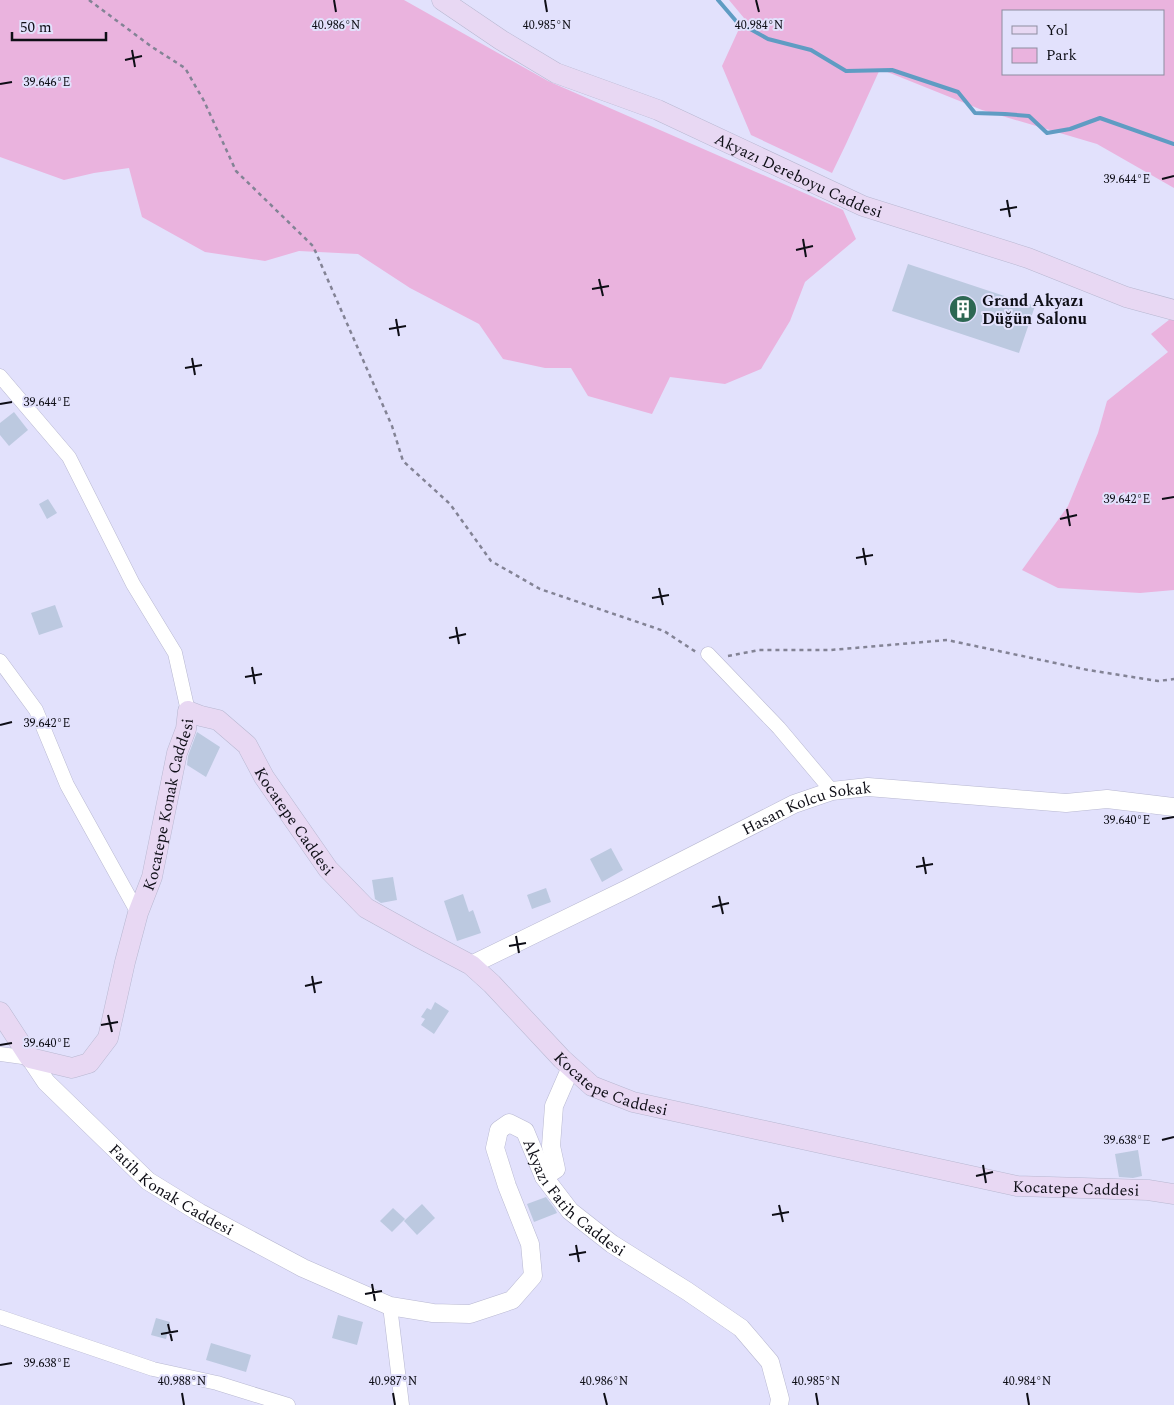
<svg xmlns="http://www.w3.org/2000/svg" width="1174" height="1405" font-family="Spectral,serif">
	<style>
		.green { fill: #eab3de; fill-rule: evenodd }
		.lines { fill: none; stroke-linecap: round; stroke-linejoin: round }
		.stream { stroke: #5f9cc3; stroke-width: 4 }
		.building { fill: #bcc9e0 }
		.minor-casing { stroke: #b8b8d1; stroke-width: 15 }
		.tertiary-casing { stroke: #b8b8d1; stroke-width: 19 }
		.secondary-casing { stroke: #b8b8d1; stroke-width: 21 }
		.path { stroke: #838395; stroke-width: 2.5; stroke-dasharray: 4 4; stroke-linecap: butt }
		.minor { stroke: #fff; stroke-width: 14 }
		.tertiary { stroke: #fff; stroke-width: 18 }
		.secondary { stroke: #e8d8f3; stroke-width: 20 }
		.ticks { fill: none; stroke: #0e0e16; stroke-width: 2 }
		.labels { text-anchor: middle; stroke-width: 4; stroke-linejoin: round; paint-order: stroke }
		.street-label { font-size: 16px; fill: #0e0e16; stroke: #e2e1fc }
		.poi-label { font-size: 16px; font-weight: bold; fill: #0e0e16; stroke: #e2e1fc; text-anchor: start }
		.ticks-label { font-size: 12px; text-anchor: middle; fill: #0e0e16; stroke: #e2e1fc; stroke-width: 4; stroke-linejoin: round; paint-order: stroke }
	</style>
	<rect width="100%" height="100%" fill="#e2e1fc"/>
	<g class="green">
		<polygon points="0,0 404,0 548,81 843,210 856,239 805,282 790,321 761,369 725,384 670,377 652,414 588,396 571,368 545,368 503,359 479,324 410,288 358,254 299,251 265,261 205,252 142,217 129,168 94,173 64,180 0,157"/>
		<path d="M 729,0 L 1174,0 L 1174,188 L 1097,144 L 982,110 L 880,69 L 846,144 L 832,173 L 751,135 L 722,66 L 744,18 ZM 1163,11 L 1163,74 L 1003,74 L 1003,11 Z"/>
		<polygon points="1174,316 1174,590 1140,593 1058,588 1022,570 1068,506 1098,433 1107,401 1168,352 1151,334"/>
	</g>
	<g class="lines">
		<polyline class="stream" points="718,0 736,21 768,39 811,50 846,71 892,70 958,92 975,113 1005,114 1029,116 1047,133 1070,129 1100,118 1174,144"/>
	</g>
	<g class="building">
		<polygon points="908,264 1035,306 1019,353 892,311"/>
		<polygon points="14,412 28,430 9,446 0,435 0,423"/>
		<polygon points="48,499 57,513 47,519 39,504"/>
		<polygon points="55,605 63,627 39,635 31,613"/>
		<polygon points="197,732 220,747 206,777 187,765 188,756"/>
		<polygon points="611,848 623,870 602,882 590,859"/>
		<polygon points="393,877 397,900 381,903 375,899 372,880"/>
		<polygon points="546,888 551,902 532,909 527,895"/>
		<polygon points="463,894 469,912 473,910 481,933 457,941 444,901"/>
		<polygon points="435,1002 449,1011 434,1034 421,1025 425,1019 421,1017 427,1008 431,1010"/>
		<polygon points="1138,1150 1142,1176 1133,1178 1119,1177 1115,1154"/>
		<polygon points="546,1197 555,1209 557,1213 534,1222 527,1204"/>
		<polygon points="422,1204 435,1218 417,1235 404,1221"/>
		<polygon points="393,1208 405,1219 392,1232 380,1221"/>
		<polygon points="338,1315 363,1322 357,1345 332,1338"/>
		<polygon points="156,1318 170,1322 166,1339 151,1335"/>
		<polygon points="211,1343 251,1355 246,1372 206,1360"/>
	</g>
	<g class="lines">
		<defs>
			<g id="minor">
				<polyline points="0,376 69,457 133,584 175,653 188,711"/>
				<polyline points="708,654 779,728 832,791"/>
				<polyline points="0,661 36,710 67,785 138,913"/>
				<polyline points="0,1054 30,1058"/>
				<polyline points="390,1306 402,1405"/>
				<polyline points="0,1317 153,1369 217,1383 288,1405"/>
			</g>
			<g id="tertiary">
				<path id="s1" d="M 471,965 L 627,889 L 794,804 L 832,791 L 868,787 L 1066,803 L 1107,799 L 1174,807"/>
				<path id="s2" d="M 30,1058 L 46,1082 L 148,1181 L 200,1213 L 303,1268 L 390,1306 L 433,1313 L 470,1314 L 512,1300 L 533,1276 L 530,1244 L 507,1186 L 495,1148 L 499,1130 L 509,1123 L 525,1131 L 544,1177 L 570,1211 L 612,1244 L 687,1291 L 741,1328 L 770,1362 L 780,1399 L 779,1405"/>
				<polyline points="544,1177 556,1169 551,1146 554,1106 571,1067"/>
			</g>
			<g id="secondary">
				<path id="s3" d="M 442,0 L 501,40 L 556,73 L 658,110 L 863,206 L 1028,258 L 1126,297 L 1174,310"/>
				<path id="s4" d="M 0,1012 L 30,1058 L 72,1068 L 89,1063 L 108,1038 L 125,962 L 138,913 L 152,877 L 177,753 L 186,729 L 188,711 L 201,716 L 218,720 L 247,745 L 264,777 L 328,869 L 366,908 L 420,938 L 471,965 L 492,984 L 562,1059 L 592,1086 L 633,1102 L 1017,1186 L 1148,1190 L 1174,1194"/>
			</g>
		</defs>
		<use href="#minor" class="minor-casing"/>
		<use href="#tertiary" class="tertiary-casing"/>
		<use href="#secondary" class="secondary-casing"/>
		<g class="path">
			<polyline points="89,0 152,47 185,68 204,101 236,171 313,246 392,426 403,461 450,504 491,561 540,589 664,631 696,652"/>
			<polyline points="728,656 759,650 831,650 947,640 1088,670 1158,681 1174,679"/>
		</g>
		<use href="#minor" class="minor"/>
		<use href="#tertiary" class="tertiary"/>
		<use href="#secondary" class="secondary"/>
	</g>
	<path class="ticks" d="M 334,0 L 336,12M 545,0 L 547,12M 756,0 L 759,12M 132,50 L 135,67M 125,60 L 142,56M 0,84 L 12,82M 1162,179 L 1174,176M 1007,200 L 1010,217M 1000,210 L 1017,207M 803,239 L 806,257M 796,250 L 813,246M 599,279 L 603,296M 592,289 L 609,286M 396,319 L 399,336M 389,329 L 406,326M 192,358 L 195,375M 185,368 L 202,365M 0,404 L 12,402M 1162,499 L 1174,497M 1067,509 L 1070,526M 1060,519 L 1077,515M 863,548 L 866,565M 856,558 L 873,555M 659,588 L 663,605M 652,598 L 669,595M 456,627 L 459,644M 449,638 L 466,634M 252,667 L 255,684M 245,677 L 262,674M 0,725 L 12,722M 1162,819 L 1174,817M 923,857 L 926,874M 916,867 L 933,864M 719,896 L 723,914M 712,907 L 729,903M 516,936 L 519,953M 509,946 L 526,943M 312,976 L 315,993M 305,986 L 322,982M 108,1015 L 112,1032M 101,1025 L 118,1022M 0,1045 L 12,1043M 1162,1140 L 1174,1137M 983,1165 L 986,1183M 976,1176 L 993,1172M 779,1205 L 783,1222M 772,1215 L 789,1212M 576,1245 L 579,1262M 569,1255 L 586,1252M 372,1284 L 375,1301M 365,1294 L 382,1291M 168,1324 L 172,1341M 161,1334 L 178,1331M 0,1365 L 12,1363M 182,1393 L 184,1405M 393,1393 L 395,1405M 604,1393 L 607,1405M 816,1393 L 818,1405M 1027,1393 L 1029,1405"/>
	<defs>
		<symbol id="building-disc" viewBox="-11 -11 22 22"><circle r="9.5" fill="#2d6853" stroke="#e2e1fc"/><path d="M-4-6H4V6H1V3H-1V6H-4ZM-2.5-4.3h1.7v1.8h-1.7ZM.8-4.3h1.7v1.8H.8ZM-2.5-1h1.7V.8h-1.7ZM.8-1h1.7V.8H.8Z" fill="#fff"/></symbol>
	</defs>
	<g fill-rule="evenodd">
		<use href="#building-disc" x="947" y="293" width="32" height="32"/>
	</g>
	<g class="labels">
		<g class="street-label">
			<text dy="6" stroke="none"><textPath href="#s3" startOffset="399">Akyazı Dereboyu Caddesi</textPath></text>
			<text dy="6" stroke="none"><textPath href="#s4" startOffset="389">Kocatepe Konak Caddesi</textPath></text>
			<text dy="6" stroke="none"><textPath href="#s1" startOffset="372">Hasan Kolcu Sokak</textPath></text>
			<text dy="6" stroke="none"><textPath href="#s4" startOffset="644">Kocatepe Caddesi</textPath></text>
			<text dy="6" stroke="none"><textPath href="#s4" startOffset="1064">Kocatepe Caddesi</textPath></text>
			<text dy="6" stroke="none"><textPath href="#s2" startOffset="195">Fatih Konak Caddesi</textPath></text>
			<text dy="6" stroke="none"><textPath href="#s4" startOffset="1544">Kocatepe Caddesi</textPath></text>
			<text dy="6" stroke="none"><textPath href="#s2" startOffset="868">Akyazı Fatih Caddesi</textPath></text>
		</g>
		<g class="poi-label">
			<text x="982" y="306">Grand Akyazı<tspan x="982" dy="18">Düğün Salonu</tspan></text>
		</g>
	</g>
	<g class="ticks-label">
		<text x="336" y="29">40.986°N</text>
		<text x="547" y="29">40.985°N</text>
		<text x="759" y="29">40.984°N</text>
		<text x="47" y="86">39.646°E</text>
		<text x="1127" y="183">39.644°E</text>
		<text x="47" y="406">39.644°E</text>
		<text x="1127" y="503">39.642°E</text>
		<text x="47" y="727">39.642°E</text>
		<text x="1127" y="824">39.640°E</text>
		<text x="47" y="1047">39.640°E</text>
		<text x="1127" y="1144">39.638°E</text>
		<text x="47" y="1367">39.638°E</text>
		<text x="182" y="1385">40.988°N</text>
		<text x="393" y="1385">40.987°N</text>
		<text x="604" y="1385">40.986°N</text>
		<text x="816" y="1385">40.985°N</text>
		<text x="1027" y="1385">40.984°N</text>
	</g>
	<rect x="1002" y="10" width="162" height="65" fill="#e2e1fc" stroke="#8d8da0"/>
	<rect x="1012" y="26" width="25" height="8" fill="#e8d8f3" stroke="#8d8da0"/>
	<text x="1046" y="35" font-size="15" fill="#0e0e16">Yol</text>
	<rect x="1012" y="48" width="25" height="15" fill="#eab3de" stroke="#8d8da0"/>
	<text x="1046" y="60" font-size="15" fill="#0e0e16">Park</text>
	<path d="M12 32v8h94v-8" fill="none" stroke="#0e0e16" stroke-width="2.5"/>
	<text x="20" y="32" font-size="15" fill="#0e0e16" stroke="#e2e1fc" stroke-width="4" paint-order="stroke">50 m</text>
</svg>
